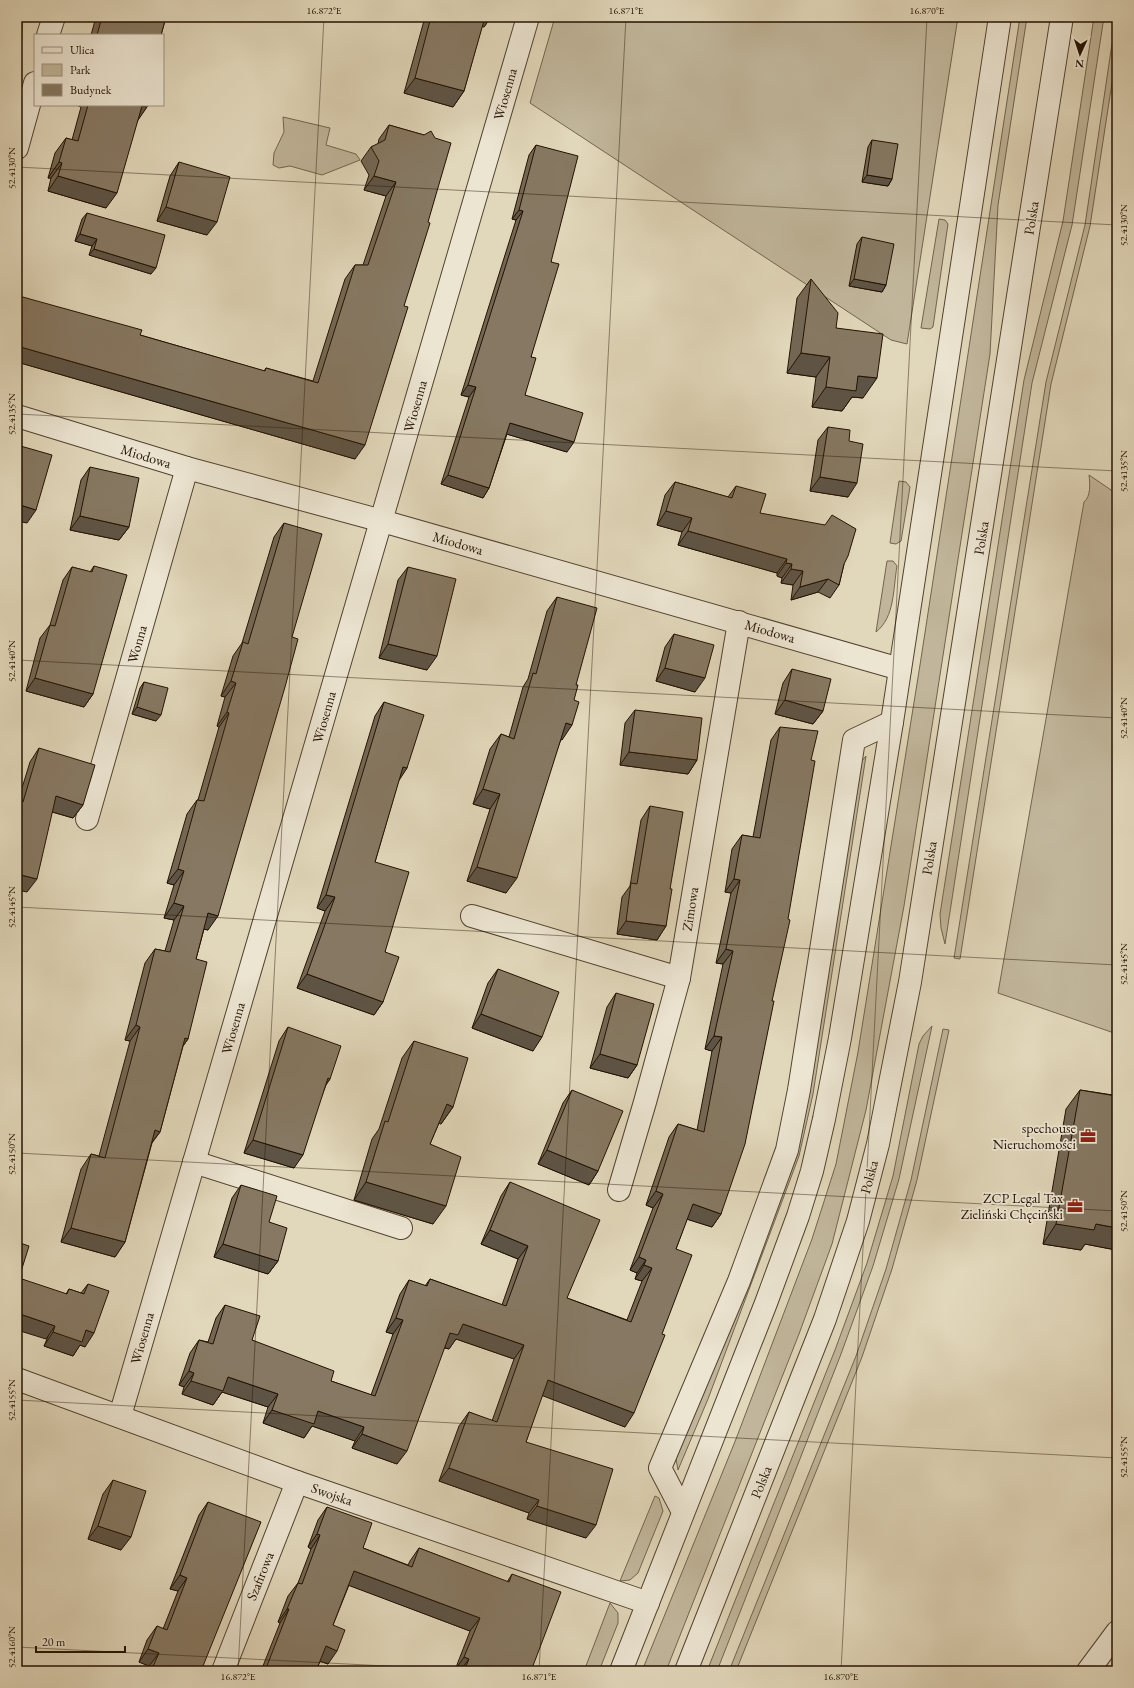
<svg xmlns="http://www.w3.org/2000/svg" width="1134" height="1688" font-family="'EB Garamond',serif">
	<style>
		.green { fill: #c1b69b; stroke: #72644e }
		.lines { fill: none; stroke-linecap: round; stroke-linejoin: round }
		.minor-casing { stroke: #524330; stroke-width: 24 }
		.minor { stroke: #ece5d2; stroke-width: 22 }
		.wall { fill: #736754; stroke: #231202 }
		.shaded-wall { fill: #5e5445; stroke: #231202 }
		.building { fill: #867862; stroke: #231202 }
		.ticks { fill: none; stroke: #231202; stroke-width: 1; stroke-opacity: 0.45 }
		.labels { text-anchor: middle; stroke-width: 3.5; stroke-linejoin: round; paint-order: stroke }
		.street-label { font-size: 14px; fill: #231202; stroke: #ece5d2 }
		.poi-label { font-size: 14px; fill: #231202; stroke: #ece5d2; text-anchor: end }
		.neatline { fill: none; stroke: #231202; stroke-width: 1.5 }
		.ticks-label { font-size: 10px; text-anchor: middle; fill: #231202 }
	</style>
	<rect width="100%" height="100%" fill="#e1d7ba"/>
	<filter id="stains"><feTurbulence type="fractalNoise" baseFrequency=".005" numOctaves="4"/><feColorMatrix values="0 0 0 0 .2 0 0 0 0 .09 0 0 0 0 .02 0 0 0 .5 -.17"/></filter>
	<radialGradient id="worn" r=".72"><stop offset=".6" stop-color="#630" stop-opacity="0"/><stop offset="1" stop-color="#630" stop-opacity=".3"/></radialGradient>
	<g class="green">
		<polygon points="555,17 958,17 907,344 891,340 530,103"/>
		<polygon points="1020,17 1027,17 998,205 990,354 904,906 866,1110 832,1244 799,1334 666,1671 642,1671 736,1439 812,1239 836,1164 858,1052 920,665"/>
		<polygon points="1094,17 1104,17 1072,225 1032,383 945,944 941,928 940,914 1024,380 1063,221"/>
		<polygon points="1116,17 1117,50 1090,226 1051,384 960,959 954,958 1046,382 1085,225"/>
		<polygon points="283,117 330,128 326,145 356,154 360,160 322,175 290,166 279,168 273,165 274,153 284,132"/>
		<polygon points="939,219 945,220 948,224 933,327 930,329 921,328"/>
		<path d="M 1089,475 L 1117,494 L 1117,1034 L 998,993 L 1084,502 C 1091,496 1090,484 1089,475 Z"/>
		<polygon points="899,481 906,482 910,487 901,541 896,544 890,543"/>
		<path d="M 887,561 L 893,561 L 897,566 C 893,589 895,617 876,632 Z"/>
		<polygon points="866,756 813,1094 799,1156 708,1399 678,1470 676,1459 746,1283 795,1154 859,764"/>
		<polygon points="932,1026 899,1179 873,1266 841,1354 717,1671 707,1671 835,1350 867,1263 893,1176 919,1044 923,1036"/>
		<polygon points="943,1029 949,1030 917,1180 892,1269 862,1357 736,1671 729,1671 856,1356 886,1269 911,1180"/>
		<polygon points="655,1496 659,1498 663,1511 638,1573 630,1580 620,1581"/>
		<polygon points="610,1603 618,1613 618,1623 599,1671 584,1671"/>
	</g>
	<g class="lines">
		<defs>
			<g id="minor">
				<polyline points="48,35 54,17"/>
				<polyline points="17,148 35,83"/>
				<polyline points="17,416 187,468 382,521 900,669"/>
				<polyline points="87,819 187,468"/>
				<polyline points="472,916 679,978"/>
				<polyline points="194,1162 401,1228"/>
				<polyline points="619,1190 645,1102 679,978 739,622"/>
				<polyline points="17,1379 297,1482 648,1603"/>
				<polyline points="120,1416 528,17"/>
				<polyline points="683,1512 660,1468 739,1281 787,1150 799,1090 854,740 892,722"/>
				<polyline points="223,1671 297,1482"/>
				<polyline points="621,1671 766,1303 798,1216 812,1171 824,1119 840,1038 892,722 1000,17"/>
				<polyline points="686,1671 825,1319 858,1221 878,1144 910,982 1062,17"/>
				<polyline points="1088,1671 1117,1632"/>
			</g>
		</defs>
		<use href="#minor" class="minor-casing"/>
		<use href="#minor" class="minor"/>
	</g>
	<g class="wall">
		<polygon points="96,17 166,17 161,35 91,35"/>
		<polygon points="425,17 491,17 484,27 482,26 464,91 453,107 404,93"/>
		<polygon points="76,105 148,105 137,121 106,208 48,191 51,178 48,178 55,153 66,138 72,140 81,107"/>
		<polygon points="389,125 424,135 355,459 17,362 17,298 19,296 140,335 264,371 266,368 313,381 345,279 355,265 363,265 386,196 364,190 369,175 361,161 371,147 378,144 379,139"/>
		<polygon points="872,140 892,179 888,186 862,182 868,147"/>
		<polygon points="536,145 551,262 531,357 525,395 567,452 507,434 489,488 483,498 441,484 469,397 461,395 516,220 512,219 529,155"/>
		<polygon points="179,162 207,235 157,221 170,176"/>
		<polygon points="87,213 151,274 89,255 92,246 75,241 82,219"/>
		<polygon points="862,237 886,285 882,292 849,286 857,244"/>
		<polygon points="811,279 836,328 863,398 852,397 842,411 812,407 816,377 787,373 797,298"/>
		<polygon points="828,427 849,441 848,497 810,491 818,440"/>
		<polygon points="90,467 129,527 119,540 70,530 81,480"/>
		<polygon points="675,482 728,497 736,486 760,513 844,564 839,585 830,598 818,592 791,600 793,585 781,583 782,578 777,576 777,573 678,545 682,532 657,525 665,495"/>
		<polygon points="284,523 208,930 204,929 196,959 188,1039 183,1046 160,1132 152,1143 125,1242 115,1257 61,1242 81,1169 91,1154 99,1156 130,1041 125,1040 145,963 155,949 165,951 174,920 164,918 174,885 167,883 187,814 197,800 198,800 219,727 217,726 225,697 221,696 233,656 242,643 274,537"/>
		<polygon points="94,566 93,694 84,707 26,691 40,638 50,625 63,580 72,567 90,572"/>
		<polygon points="408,567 427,670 379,658 398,580"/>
		<polygon points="557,597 576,685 562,740 561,739 506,893 467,881 490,809 473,804 490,749 501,734 509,737 523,687 528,679 547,611"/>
		<polygon points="674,634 695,692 656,681 665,647"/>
		<polygon points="792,669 823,711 813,724 775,714 783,683"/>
		<polygon points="144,682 156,721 132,714 140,688"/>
		<polygon points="384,702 407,768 399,779 375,862 385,952 383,1002 374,1015 297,988 325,911 317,908 375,716"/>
		<polygon points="635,710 697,760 688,774 620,765 625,723"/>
		<polygon points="780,727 811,760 721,1214 712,1227 687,1219 676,1249 625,1427 542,1395 526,1442 586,1538 527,1519 529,1513 439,1481 459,1426 469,1412 492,1421 514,1359 456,1339 449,1349 444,1348 397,1464 352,1448 355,1441 312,1426 304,1438 263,1423 268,1407 222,1392 213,1405 182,1394 184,1387 179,1385 190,1353 199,1340 208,1342 216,1318 225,1305 252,1340 331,1381 371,1395 393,1334 386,1332 400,1294 409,1280 425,1286 430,1279 502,1305 518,1259 481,1244 501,1196 510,1182 567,1298 627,1320 642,1281 635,1279 637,1273 630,1270 653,1208 646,1205 669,1137 678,1124 697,1130 712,1051 705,1049 723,964 716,963 731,893 725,892 732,849 742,835 753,837 771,740"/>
		<polygon points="39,748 83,805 73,818 52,812 27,892 18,801 30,762"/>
		<polygon points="650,806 670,889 666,926 657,940 617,934 622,897 630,886 641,820"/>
		<polygon points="498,969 533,1051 472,1028 488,983"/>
		<polygon points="616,993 637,1065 628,1078 590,1068 607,1007"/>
		<polygon points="288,1027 330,1079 326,1085 294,1168 244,1153 279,1041"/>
		<polygon points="414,1041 453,1107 441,1124 439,1123 430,1144 433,1224 354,1200 372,1139 379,1129 402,1058"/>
		<polygon points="572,1090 598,1171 589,1185 538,1164 563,1103"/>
		<polygon points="1080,1090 1113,1095 1117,1090 1117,1249 1116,1250 1085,1244 1081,1250 1043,1244 1066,1109"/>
		<polygon points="241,1185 269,1222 278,1261 268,1274 214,1257 232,1198"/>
		<polygon points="88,1284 85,1347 80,1345 73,1356 44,1346 66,1294 69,1289 81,1293"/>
		<polygon points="113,1480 121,1550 88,1539 103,1494"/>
		<polygon points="208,1502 201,1671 147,1671 149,1666 139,1662 147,1640 157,1626 163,1629 178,1591 170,1589 199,1515"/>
		<polygon points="327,1507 363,1548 408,1565 410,1561 419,1548 507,1582 512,1574 531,1671 458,1671 455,1670 470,1631 349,1585 333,1625 328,1664 320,1661 316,1671 261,1671 280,1623 278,1622 288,1596 298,1583 311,1549 308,1547 318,1520"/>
	</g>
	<g class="shaded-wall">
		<polygon points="481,17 491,17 484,27 476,25"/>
		<polygon points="415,78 464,91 453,107 404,93"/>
		<polygon points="142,106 147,107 136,123"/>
		<polygon points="59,162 62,163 51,178 48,178"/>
		<polygon points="867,175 892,179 888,186 862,182"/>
		<polygon points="58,176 117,193 106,208 48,191"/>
		<polygon points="374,176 396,182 386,196 364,190"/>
		<polygon points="166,207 217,222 207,235 157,221"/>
		<polygon points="519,210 523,211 516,220 512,219"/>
		<polygon points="80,234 97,239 92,246 75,241"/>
		<polygon points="94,249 156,268 151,274 89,255"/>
		<polygon points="854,279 886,285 882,292 849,286"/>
		<polygon points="17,346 365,445 355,459 17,362"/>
		<polygon points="801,353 830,357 816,377 787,373"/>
		<polygon points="858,376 877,378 863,398 852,397 842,411 812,407 826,387"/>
		<polygon points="468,385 476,387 469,397 461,395"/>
		<polygon points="510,423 574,442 567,452 503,433"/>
		<polygon points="448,475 489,488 483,498 441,484"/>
		<polygon points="820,477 857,483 848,497 810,491"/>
		<polygon points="17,504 36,510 27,523 17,521"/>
		<polygon points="666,511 692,518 682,532 657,525"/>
		<polygon points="80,516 129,527 119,540 70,530"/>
		<polygon points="688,531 787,559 777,573 678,545"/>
		<polygon points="786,563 792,564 782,578 777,576"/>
		<polygon points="791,569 803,571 793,585 781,583"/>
		<polygon points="828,579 818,592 791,600 800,587"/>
		<polygon points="388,644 437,656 427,670 379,658"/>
		<polygon points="665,668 705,678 695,692 656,681"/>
		<polygon points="35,678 93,694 84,707 26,691"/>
		<polygon points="231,681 236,683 225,697 221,696"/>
		<polygon points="785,700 823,711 813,724 775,714"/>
		<polygon points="137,707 161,715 156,721 132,714"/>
		<polygon points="227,712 229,713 219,727 217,726"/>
		<polygon points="566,723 572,725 562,740 555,738"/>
		<polygon points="629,752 697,760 688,774 620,765"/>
		<polygon points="403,767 407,768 398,782"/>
		<polygon points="483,789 500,794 490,809 473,804"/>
		<polygon points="56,796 83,805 73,818 46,810"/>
		<polygon points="477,867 517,878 506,893 467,881"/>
		<polygon points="178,869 184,871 174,885 167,883"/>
		<polygon points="17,874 37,879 27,892 17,890"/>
		<polygon points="734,879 740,880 731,893 725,892"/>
		<polygon points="326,895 335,897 325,911 317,908"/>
		<polygon points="174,903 184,906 174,920 164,918"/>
		<polygon points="208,913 218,916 208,930 198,928"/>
		<polygon points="626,921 666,926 657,940 617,934"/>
		<polygon points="726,949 733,951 723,964 716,963"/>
		<polygon points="307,974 383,1002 374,1015 297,988"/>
		<polygon points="481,1014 542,1037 533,1051 472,1028"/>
		<polygon points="136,1025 140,1027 130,1041 125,1040"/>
		<polygon points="714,1036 722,1037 712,1051 705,1049"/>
		<polygon points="185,1038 188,1039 178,1053"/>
		<polygon points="600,1054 637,1065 628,1078 590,1068"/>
		<polygon points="328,1078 330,1079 320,1092"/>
		<polygon points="447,1104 453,1107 441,1124 435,1122"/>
		<polygon points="155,1130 160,1132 149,1146"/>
		<polygon points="253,1140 303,1155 294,1168 244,1153"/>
		<polygon points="547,1150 598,1171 589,1185 538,1164"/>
		<polygon points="366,1182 446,1206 433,1224 354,1200"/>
		<polygon points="656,1191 663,1194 653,1208 646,1205"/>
		<polygon points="693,1204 721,1214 712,1227 683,1218"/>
		<polygon points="1056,1224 1096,1224 1117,1228 1117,1249 1116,1250 1085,1244 1081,1250 1043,1244"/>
		<polygon points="71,1228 125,1242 115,1257 61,1242"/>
		<polygon points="490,1230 528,1246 518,1259 481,1244"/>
		<polygon points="223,1244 278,1261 268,1274 214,1257"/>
		<polygon points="639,1257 646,1260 637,1273 630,1270"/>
		<polygon points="644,1265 652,1268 642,1281 635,1279"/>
		<polygon points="17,1313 55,1326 46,1339 17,1330"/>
		<polygon points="396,1318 403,1320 393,1334 386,1332"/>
		<polygon points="463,1324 524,1345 514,1359 456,1339 449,1349 440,1346 450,1333"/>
		<polygon points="86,1330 94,1333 85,1347 80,1345 73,1356 44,1346 53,1332"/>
		<polygon points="189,1371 194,1373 184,1387 179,1385"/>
		<polygon points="228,1377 278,1394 268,1407 222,1392 213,1405 182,1394 191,1381"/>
		<polygon points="548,1380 634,1413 625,1427 538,1394"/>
		<polygon points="272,1410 318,1411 364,1427 355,1441 312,1426 304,1438 263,1423"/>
		<polygon points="362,1434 407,1451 397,1464 352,1448"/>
		<polygon points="449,1468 539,1500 529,1513 439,1481"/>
		<polygon points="537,1506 596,1525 586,1538 527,1519"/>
		<polygon points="98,1526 131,1537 121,1550 88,1539"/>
		<polygon points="317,1534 320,1535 311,1549 308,1547"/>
		<polygon points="354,1571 480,1618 470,1631 345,1584"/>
		<polygon points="180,1575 187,1578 178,1591 170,1589"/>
		<polygon points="287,1609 289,1609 280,1623 278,1622"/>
		<polygon points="326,1646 337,1651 328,1664 317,1660"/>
		<polygon points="148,1649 159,1653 149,1666 139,1662"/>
		<polygon points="464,1657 469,1659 460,1671 455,1670"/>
	</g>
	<g class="building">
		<polygon points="102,17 166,17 161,35 97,35"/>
		<polygon points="431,17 485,17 464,91 415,78"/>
		<polygon points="88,105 148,105 147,107 142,106 117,193 58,176 62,163 59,162 66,138 78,141"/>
		<polygon points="389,125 424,135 431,131 435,138 451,143 428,222 430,223 404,306 408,307 365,445 17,346 17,303 19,296 142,330 140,335 265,371 266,368 318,383 355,265 368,265 396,182 374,176 379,161 371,147 385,140"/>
		<polygon points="872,140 898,144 892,179 867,175"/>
		<polygon points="536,145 578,156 551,262 559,264 531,357 536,358 525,395 583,413 574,442 510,423 489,488 448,475 476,387 468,385 523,211 519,210"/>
		<polygon points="179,162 230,177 217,222 166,207"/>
		<polygon points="87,213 165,235 156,268 94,249 97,239 80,234"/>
		<polygon points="862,237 894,244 886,285 854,279"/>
		<polygon points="811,279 838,313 836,328 883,334 877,378 858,376 856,391 826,387 830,357 801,353"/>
		<polygon points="828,427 850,430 849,441 863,444 857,483 820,477"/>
		<polygon points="17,445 52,455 36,510 17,504"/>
		<polygon points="90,467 139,478 129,527 80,516"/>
		<polygon points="675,482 732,498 736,486 766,494 760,513 825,525 832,515 856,529 848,556 844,564 839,585 828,579 800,587 803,571 791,569 792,564 786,563 787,559 688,531 692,518 666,511"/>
		<polygon points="284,523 322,534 292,637 298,639 285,687 218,916 208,913 196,959 207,962 188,1039 185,1038 160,1132 155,1130 125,1242 71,1228 91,1154 105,1158 140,1027 136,1025 155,949 170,952 184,906 174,903 184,871 178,869 197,800 204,801 229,713 227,712 236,683 231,681 243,642 248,644"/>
		<polygon points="94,566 127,575 93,694 35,678 50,625 55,626 72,567 92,572"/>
		<polygon points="408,567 456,579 437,656 388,644"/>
		<polygon points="557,597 597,608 576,685 578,685 574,700 579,702 572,725 566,723 517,878 477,867 500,794 483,789 501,734 514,739 533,673 536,674"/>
		<polygon points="674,634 714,645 705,678 665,668"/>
		<polygon points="792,669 831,679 823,711 785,700"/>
		<polygon points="144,682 168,688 161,715 137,707"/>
		<polygon points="384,702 424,715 407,768 403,767 375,862 409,872 385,952 399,957 383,1002 307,974 335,897 326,895"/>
		<polygon points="635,710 702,718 697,760 629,752"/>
		<polygon points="780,727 818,731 811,760 815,761 788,919 790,920 772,1001 774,1001 745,1144 721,1214 693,1204 676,1249 692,1255 662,1334 665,1335 634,1413 548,1380 526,1442 613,1469 596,1525 537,1506 539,1500 449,1468 469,1412 497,1422 524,1345 463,1324 458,1335 450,1333 407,1451 362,1434 364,1427 318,1411 314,1424 272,1410 278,1394 228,1377 223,1391 191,1381 194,1373 189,1371 199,1340 213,1344 225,1305 260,1316 252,1340 334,1371 331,1381 375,1396 403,1320 396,1318 409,1280 427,1286 430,1279 506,1306 528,1246 490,1230 510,1182 600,1220 567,1298 631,1322 652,1268 644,1265 646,1260 639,1257 663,1194 656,1191 678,1124 704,1132 722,1037 714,1036 733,951 726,949 740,880 734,879 742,835 760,838"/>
		<polygon points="39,748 95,765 83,805 56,796 37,879 17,874 17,801 23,802"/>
		<polygon points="650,806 683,812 670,889 672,889 666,926 626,921 631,883 637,884"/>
		<polygon points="498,969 559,992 542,1037 481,1014"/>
		<polygon points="616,993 654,1004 637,1065 600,1054"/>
		<polygon points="288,1027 341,1046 330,1079 328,1078 303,1155 253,1140"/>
		<polygon points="414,1041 468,1058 453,1107 447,1104 430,1144 461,1157 446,1206 366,1182 385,1121 388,1122"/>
		<polygon points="572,1090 623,1111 598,1171 547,1150"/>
		<polygon points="1080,1090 1116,1096 1116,1090 1117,1090 1117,1228 1096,1224 1094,1230 1056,1224"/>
		<polygon points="241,1185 277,1196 269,1222 287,1228 278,1261 223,1244"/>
		<polygon points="17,1242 29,1246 19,1278 67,1294 69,1289 84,1294 88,1284 109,1291 94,1333 86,1330 82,1342 53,1332 55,1326 17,1313"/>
		<polygon points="113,1480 146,1491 131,1537 98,1526"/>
		<polygon points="208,1502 261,1522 201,1671 151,1671 159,1653 148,1649 157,1626 167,1630 187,1578 180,1575"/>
		<polygon points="327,1507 372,1523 363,1548 412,1567 419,1548 509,1582 512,1574 561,1592 531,1671 464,1671 469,1659 464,1657 480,1618 354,1571 333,1625 345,1630 337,1651 326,1646 316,1671 265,1671 289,1609 287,1609 298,1583 302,1584 320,1535 317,1534"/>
	</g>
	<path class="ticks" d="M 17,129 L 23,17M 17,167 L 1117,225M 17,414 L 1117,471M 17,660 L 1117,718M 17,907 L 1117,965M 17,1153 L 1117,1211M 17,1400 L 1117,1458M 17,1647 L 483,1671M 238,1671 L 324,17M 539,1671 L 626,17M 841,1671 L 927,17"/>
	<defs>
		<symbol id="office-bare" viewBox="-9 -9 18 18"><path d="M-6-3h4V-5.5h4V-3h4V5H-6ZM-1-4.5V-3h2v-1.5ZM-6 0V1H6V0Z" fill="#8f2418" stroke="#ece5d2" stroke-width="2.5" paint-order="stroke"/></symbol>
	</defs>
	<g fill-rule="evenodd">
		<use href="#office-bare" x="1077" y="1125" width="22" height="22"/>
		<use href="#office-bare" x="1064" y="1195" width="22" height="22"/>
	</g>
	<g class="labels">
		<g class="street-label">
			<text transform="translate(505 94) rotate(-74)" y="5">Wiosenna</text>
			<text transform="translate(1031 218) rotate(-81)" y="5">Polska</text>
			<text transform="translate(415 406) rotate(-74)" y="5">Wiosenna</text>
			<text transform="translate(146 456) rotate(17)" y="5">Miodowa</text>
			<text transform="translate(981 538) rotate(-81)" y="5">Polska</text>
			<text transform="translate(458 543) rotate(16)" y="5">Miodowa</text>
			<text transform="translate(770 631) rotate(16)" y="5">Miodowa</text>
			<text transform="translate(137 644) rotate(-74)" y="5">Wonna</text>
			<text transform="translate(324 717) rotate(-74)" y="5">Wiosenna</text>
			<text transform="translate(929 858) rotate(-81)" y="5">Polska</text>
			<text transform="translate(690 909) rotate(-81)" y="5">Zimowa</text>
			<text transform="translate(233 1028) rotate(-74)" y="5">Wiosenna</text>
			<text transform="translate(869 1177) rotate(-75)" y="5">Polska</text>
			<text transform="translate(142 1338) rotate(-74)" y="5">Wiosenna</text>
			<text transform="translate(761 1482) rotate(-68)" y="5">Polska</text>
			<text transform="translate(332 1494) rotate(19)" y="5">Swojska</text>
			<text transform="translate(260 1576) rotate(-68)" y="5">Szafirowa</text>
		</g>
		<g class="poi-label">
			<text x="1076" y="1133">spechouse<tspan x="1076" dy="16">Nieruchomości</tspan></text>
			<text x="1063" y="1203">ZCP Legal Tax<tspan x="1063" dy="16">Zieliński Chęciński</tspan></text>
		</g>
	</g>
	<rect width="1134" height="1688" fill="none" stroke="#e1d7ba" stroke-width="44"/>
	<rect x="34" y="34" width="130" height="72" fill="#ece5d2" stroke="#9c917f"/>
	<rect x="42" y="47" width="20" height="6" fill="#ece5d2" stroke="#9c917f"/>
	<text x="70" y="54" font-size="12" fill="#231202">Ulica</text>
	<rect x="42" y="64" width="20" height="12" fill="#c1b69b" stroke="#9c917f"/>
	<text x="70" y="74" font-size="12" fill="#231202">Park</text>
	<rect x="42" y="84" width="20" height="12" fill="#867862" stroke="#9c917f"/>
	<text x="70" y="94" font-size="12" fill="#231202">Budynek</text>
	<g transform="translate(1080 54) rotate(183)" stroke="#ece5d2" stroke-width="3" paint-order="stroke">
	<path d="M0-3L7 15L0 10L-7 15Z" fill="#231202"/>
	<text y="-6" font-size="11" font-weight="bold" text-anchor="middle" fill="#231202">N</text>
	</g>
	<path d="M36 1646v6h89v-6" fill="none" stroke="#231202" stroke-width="2"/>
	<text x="42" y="1646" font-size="12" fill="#231202" stroke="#ece5d2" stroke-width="3" paint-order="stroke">20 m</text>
	<rect x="22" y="22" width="1090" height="1644" class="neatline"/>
	<g class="ticks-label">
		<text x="324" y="14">16.872°E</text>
		<text x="626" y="14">16.871°E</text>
		<text x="927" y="14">16.870°E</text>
		<text transform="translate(11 168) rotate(-90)" y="4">52.4130°N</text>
		<text transform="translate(1123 225) rotate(-90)" y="4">52.4130°N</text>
		<text transform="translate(11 414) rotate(-90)" y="4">52.4135°N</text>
		<text transform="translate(1123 471) rotate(-90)" y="4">52.4135°N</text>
		<text transform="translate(11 661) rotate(-90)" y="4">52.4140°N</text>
		<text transform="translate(1123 718) rotate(-90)" y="4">52.4140°N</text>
		<text transform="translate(11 907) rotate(-90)" y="4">52.4145°N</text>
		<text transform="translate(1123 964) rotate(-90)" y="4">52.4145°N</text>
		<text transform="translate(11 1154) rotate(-90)" y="4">52.4150°N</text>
		<text transform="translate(1123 1211) rotate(-90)" y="4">52.4150°N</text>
		<text transform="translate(11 1400) rotate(-90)" y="4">52.4155°N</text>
		<text transform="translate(1123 1457) rotate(-90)" y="4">52.4155°N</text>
		<text transform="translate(11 1647) rotate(-90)" y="4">52.4160°N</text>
		<text x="238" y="1680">16.872°E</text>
		<text x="539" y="1680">16.871°E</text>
		<text x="841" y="1680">16.870°E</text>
	</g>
	<rect width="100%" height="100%" filter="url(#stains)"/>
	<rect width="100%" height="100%" fill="url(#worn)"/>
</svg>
